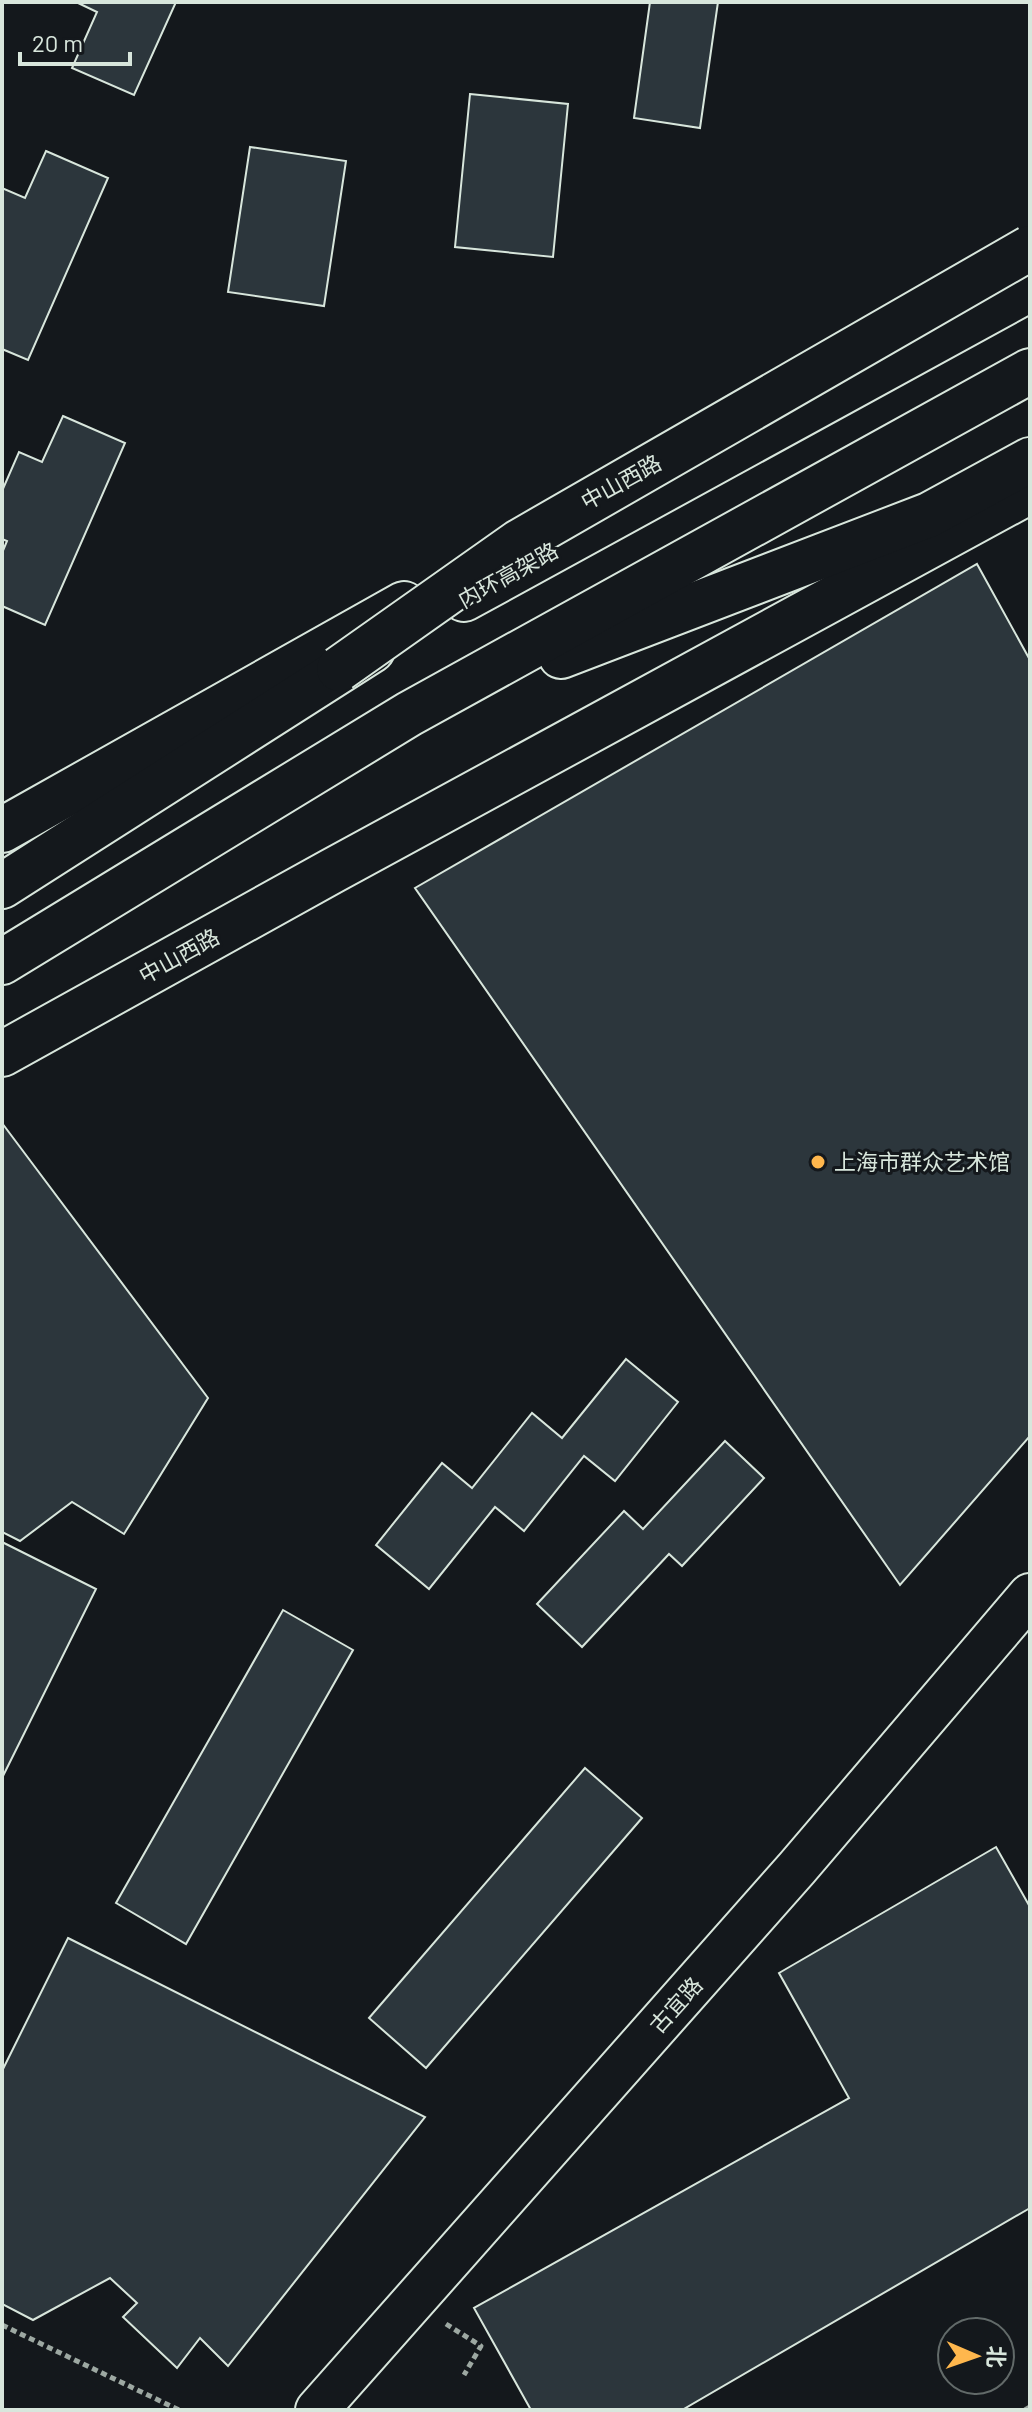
<svg xmlns="http://www.w3.org/2000/svg" width="1032" height="2412" font-family="Barlow,'Noto Sans SC',sans-serif">
	<style>
		.building { fill: #2c363c; stroke: #d8e6dc; stroke-width: 2 }
		.lines { fill: none; stroke-linecap: round; stroke-linejoin: round }
		.minor-casing { stroke: #d8e6dc; stroke-width: 46 }
		.major-casing { stroke: #d8e6dc; stroke-width: 48 }
		.highway-casing { stroke: #d8e6dc; stroke-width: 48 }
		.path { stroke: #9da8a2; stroke-width: 5; stroke-dasharray: 6 4; stroke-linecap: butt }
		.minor { stroke: #14181c; stroke-width: 42 }
		.major { stroke: #14181c; stroke-width: 44 }
		.highway { stroke: #14181c; stroke-width: 44 }
		.highway-bridge-casing { stroke: #d8e6dc; stroke-width: 48; stroke-linecap: butt }
		.highway-bridge { stroke: #14181c; stroke-width: 44 }
		.poi-dot { fill: #ffb74d; stroke: #14181c; stroke-width: 3 }
		.labels { text-anchor: middle; stroke-width: 6; stroke-linejoin: round; paint-order: stroke }
		.street-label { font-size: 22px; fill: #d8e6dc; stroke: #14181c }
		.poi-label { font-size: 22px; fill: #d8e6dc; stroke: #14181c; text-anchor: start }
	</style>
	<rect width="100%" height="100%" fill="#14181c"/>
	<g class="building">
		<polygon points="76,2 176,2 134,95 72,68 97,12"/>
		<polygon points="650,2 718,2 700,128 634,118"/>
		<polygon points="470,94 568,104 553,257 455,247"/>
		<polygon points="250,147 346,161 324,306 228,292"/>
		<polygon points="46,151 108,178 28,360 2,349 2,188 25,198"/>
		<polygon points="63,416 125,443 45,625 2,606 2,553 7,541 2,539 2,491 19,452 42,462"/>
		<polygon points="977,564 1030,660 1030,1436 900,1585 415,888"/>
		<polygon points="2,1123 208,1398 124,1534 72,1502 20,1541 2,1532"/>
		<polygon points="626,1359 678,1402 615,1481 584,1456 524,1531 495,1507 429,1589 376,1545 442,1463 472,1488 532,1413 562,1438"/>
		<polygon points="725,1441 764,1478 682,1566 669,1554 582,1647 537,1604 624,1511 643,1529"/>
		<polygon points="2,1542 96,1589 2,1778"/>
		<polygon points="283,1610 353,1650 186,1944 116,1903"/>
		<polygon points="585,1768 642,1818 426,2068 369,2018"/>
		<polygon points="996,1847 1030,1907 1030,2208 682,2410 531,2410 474,2308 849,2098 779,1973"/>
		<polygon points="68,1938 425,2117 228,2366 200,2338 177,2368 123,2317 137,2303 110,2278 33,2320 2,2304 2,2071"/>
	</g>
	<g class="lines">
		<defs>
			<polyline id="minor" points="317,2410 797,1868 1030,1595"/>
			<g id="major">
				<polyline points="2,830 404,604"/>
				<polyline points="2,1054 332,871 1030,491"/>
			</g>
			<g id="highway">
				<polyline points="464,599 1030,289"/>
				<polyline points="561,656 929,515 1030,460"/>
				<polyline points="2,886 372,650"/>
				<polyline points="2,962 409,714 1030,371"/>
			</g>
		</defs>
		<use href="#minor" class="minor-casing"/>
		<use href="#major" class="major-casing"/>
		<use href="#highway" class="highway-casing"/>
		<g class="path">
			<polyline points="446,2324 481,2346 464,2375"/>
			<polyline points="2,2325 179,2410"/>
			<polyline points="1025,2410 1030,2407"/>
		</g>
		<use href="#minor" class="minor"/>
		<use href="#major" class="major"/>
		<use href="#highway" class="highway"/>
		<defs>
			<polyline id="highway-bridge" points="339,669 519,542 1030,248"/>
		</defs>
		<use href="#highway-bridge" class="highway-bridge-casing"/>
		<use href="#highway-bridge" class="highway-bridge"/>
	</g>
	<circle class="poi-dot" cx="818" cy="1162" r="8"/>
	<g class="labels">
		<g class="street-label">
			<text transform="translate(621 482) rotate(-29)" y="8">中山西路</text>
			<text transform="translate(508 575) rotate(-29)" y="8">内环高架路</text>
			<text transform="translate(179 956) rotate(-29)" y="8">中山西路</text>
			<text transform="translate(676 2005) rotate(-48)" y="8">古宜路</text>
		</g>
		<g class="poi-label">
			<text x="834" y="1170">上海市群众艺术馆</text>
		</g>
	</g>
	<rect width="1032" height="2412" fill="none" stroke="#d8e6dc" stroke-width="8"/>
	<g transform="translate(976 2356) rotate(92)"><circle r="38" fill="#14181c" stroke="#626a69" stroke-width="2"/>
	<path d="M0-6L14 30L0 20L-14 30Z" fill="#ffb74d"/>
	<text y="-12" font-size="22" font-weight="bold" text-anchor="middle" fill="#d8e6dc">北</text>
	</g>
	<path d="M20 52v12h110v-12" fill="none" stroke="#d8e6dc" stroke-width="4"/>
	<text x="32" y="52" font-size="24" fill="#d8e6dc" stroke="#14181c" stroke-width="6" paint-order="stroke">20 m</text>
</svg>
